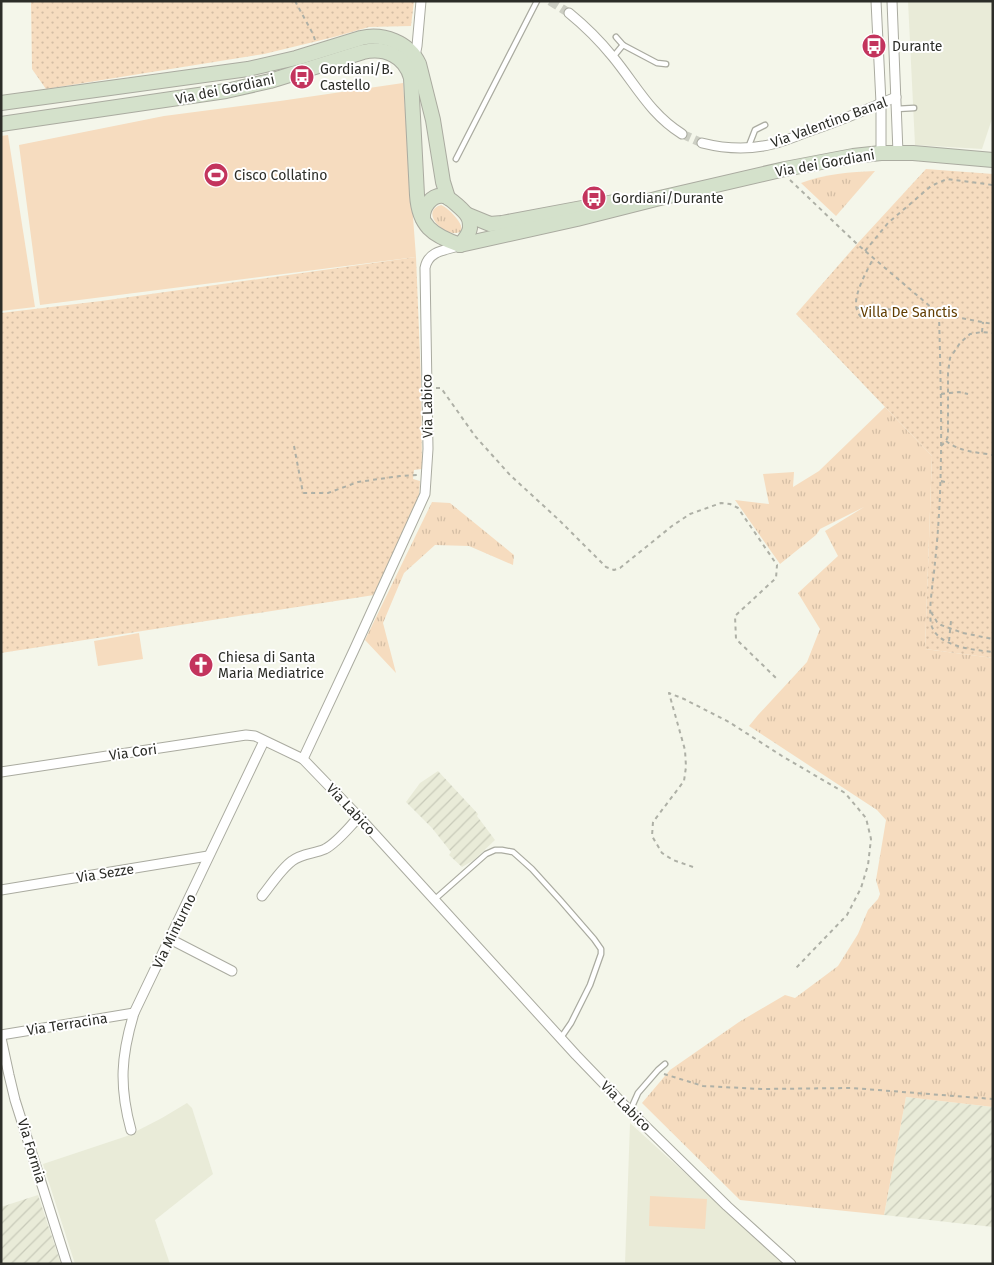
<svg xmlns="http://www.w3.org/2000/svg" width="994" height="1265" font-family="'Fira Sans',sans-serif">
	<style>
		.built { fill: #e9ebd8 }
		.industrial { fill: url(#industrial-furrows) }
		.grass { fill: url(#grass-tufts) }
		.park { fill: url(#park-dots) }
		.garden { fill: #f6dcbf }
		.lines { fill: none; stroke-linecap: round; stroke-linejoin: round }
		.street-tunnel { stroke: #cccec3; stroke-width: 9; stroke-dasharray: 9 4.5; stroke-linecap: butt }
		.lane-casing { stroke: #aaaba0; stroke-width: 7 }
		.street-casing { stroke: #aaaba0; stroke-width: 11 }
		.secondary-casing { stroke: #aaaba0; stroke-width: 16 }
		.path { stroke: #aeb0a6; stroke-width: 2; stroke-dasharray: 4 4; stroke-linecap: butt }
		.lane { stroke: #fff; stroke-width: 4.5 }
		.street { stroke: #fff; stroke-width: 9 }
		.secondary { stroke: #d4e1cb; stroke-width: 14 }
		.labels { text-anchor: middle; stroke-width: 4; stroke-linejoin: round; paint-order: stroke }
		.poi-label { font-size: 14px; fill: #2c2d28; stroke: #fff; text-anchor: start }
		.street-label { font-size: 14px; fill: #2c2d28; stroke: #fff }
		.park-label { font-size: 14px; fill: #623d00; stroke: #fff }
	</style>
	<defs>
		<pattern id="industrial-furrows" width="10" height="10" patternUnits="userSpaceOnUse" patternTransform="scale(1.25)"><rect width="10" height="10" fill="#e9ebd8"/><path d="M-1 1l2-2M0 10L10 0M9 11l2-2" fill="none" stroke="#c8cab9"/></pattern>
		<pattern id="grass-tufts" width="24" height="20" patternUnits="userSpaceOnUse" patternTransform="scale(1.25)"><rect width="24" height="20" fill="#f6dcbf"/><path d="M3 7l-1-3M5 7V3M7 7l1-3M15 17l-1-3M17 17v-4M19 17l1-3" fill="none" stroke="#d3bda4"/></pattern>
		<pattern id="park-dots" width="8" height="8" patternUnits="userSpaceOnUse" patternTransform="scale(1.25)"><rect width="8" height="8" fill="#f6dcbf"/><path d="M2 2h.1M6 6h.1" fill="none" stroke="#d3bda4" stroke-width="1.8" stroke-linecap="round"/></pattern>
	</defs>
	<rect width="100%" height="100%" fill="#f4f6ea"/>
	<g class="built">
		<polygon points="908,1 993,1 993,116 982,149 915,145"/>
		<polygon points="187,1103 192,1108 213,1174 155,1220 170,1264 75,1264 43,1164 127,1136 162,1118"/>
		<polygon points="630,1123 785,1264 625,1264"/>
	</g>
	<g class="industrial">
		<polygon points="438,771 478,814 477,816 495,840 474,860 462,867 449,855 451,852 432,828 406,802 420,783"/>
		<polygon points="906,1097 993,1107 993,1227 884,1215"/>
		<polygon points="38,1195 61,1264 1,1264 1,1207"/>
	</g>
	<g class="grass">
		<path d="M 875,171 L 836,216 L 801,183 C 824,174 851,172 875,171 Z"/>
		<path d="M 441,205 C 448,207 475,234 453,233 C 440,232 421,211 441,205 Z"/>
		<polygon points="885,407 932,456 925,649 993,658 993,1107 906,1097 884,1215 740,1200 642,1103 670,1070 739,1022 785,995 795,998 838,966 858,934 868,910 878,899 880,894 876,880 886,820 877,810 749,726 758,715 807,662 820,629 798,593 838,556 825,531 864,507 820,529 816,535 780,564 735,500 769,504 763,474 794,472 793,487 819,471"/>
		<polygon points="432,502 450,503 514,555 513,565 469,546 435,545 404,573 383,623 396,673 365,640"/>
	</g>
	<g class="park">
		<polygon points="31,1 414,1 411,26 369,27 334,37 264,54 46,89 32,69"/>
		<polygon points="926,169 993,174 993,658 925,649 932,456 796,314 857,244"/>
		<polygon points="416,257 421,380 422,469 414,470 413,479 420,481 419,497 374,595 1,653 1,313 101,301"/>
	</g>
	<g class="garden">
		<polygon points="403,83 416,257 40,305 19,145 164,116 280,101"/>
		<polygon points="8,135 35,307 1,311 1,136"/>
		<polygon points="139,633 143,659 98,666 94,641"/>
		<polygon points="650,1196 707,1199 705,1229 649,1226"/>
	</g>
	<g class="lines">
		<g class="street-tunnel">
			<polyline points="550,1 569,13"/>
			<polyline points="682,134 702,143"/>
		</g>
		<defs>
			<g id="lane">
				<polyline points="616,37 623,45"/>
				<polyline points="613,57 623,45 657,63 666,64"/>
				<polyline points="896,109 914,108"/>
				<polyline points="748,148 755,130 765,125"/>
				<polyline points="456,159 537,1"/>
				<polyline points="434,900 486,854 495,850 502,850 513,852 522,860 532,869 561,901 594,939 601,949 601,954 590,985 571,1023 560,1039"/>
				<polyline points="630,1111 638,1093 658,1070 665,1064"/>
			</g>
			<g id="street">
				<polyline points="876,1 881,103 881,153"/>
				<polyline points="892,1 898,153"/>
				<path d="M 569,13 C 585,26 600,41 613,57 C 636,85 650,114 682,134"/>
				<polyline points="415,56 417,46 421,1"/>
				<path d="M 702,143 C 722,148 742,150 763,146 C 778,144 792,138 807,132 C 837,122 866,110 896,97"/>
				<path d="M 459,246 C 445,250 428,251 425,268 L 428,449 L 425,494 L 354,650 L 303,759 L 359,817 L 576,1055 L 630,1111 L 727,1206 L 791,1264"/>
				<polyline points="1,772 246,735 255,736 303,759"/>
				<polyline points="1,890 208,856"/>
				<path d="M 262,896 C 271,885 281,869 292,861 C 302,853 314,854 325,849 C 338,842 349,827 359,817"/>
				<polyline points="170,939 232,971"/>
				<polyline points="1,1035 134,1013"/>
				<polyline points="1,1038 9,1075 15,1100 67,1264"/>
				<path d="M 131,1130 C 119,1086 121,1056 134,1013 L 264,741"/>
			</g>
			<g id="secondary">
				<path d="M 1,103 L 248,69 L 296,58 L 361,38 C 383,33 409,42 419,64 L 433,120 L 443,182 L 448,198"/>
				<path d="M 1,124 L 226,91 L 270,81 L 363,52 C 385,47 405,56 411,78 L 417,195 C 419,226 432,235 460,245"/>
				<polyline points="468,215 490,224 502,223 614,202"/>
				<path d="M 423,219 C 422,208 431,194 444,196 C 449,197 466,212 468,217 C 470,220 470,225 470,228 C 469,235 464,240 460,245"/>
				<polyline points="460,245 577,219 660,198 785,169 853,156 881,153 913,153 993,160"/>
			</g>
		</defs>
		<use href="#lane" class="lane-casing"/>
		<use href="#street" class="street-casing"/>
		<use href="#secondary" class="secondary-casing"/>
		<g class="path">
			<polyline points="295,1 313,34 315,40"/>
			<polyline points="790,180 857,244 939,314 993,324"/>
			<polyline points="865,251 888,223 931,186 947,179 993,185"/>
			<polyline points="856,308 870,307 894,310 932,309"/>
			<path d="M 939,314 C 941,397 944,480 935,562 C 934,578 927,613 932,627 C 940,647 974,650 993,652"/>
			<path d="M 861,317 C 859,315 858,312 857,310 C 852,296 867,271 873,259"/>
			<polyline points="982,332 983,322"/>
			<polyline points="436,388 441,388 475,436 510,475 559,520 606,567 614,570 620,568 672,526 690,514 721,503 730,504 738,508 777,565 776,578 735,616 736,639 776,678"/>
			<polyline points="941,394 959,392 968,394"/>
			<path d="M 946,441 C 960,452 976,452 993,455"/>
			<polyline points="294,446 303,493 328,493 358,482 400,476 417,475"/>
			<polyline points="941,446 946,441 948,436 948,373 950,358 960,343 970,334 982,332 993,333"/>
			<polyline points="941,481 949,483"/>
			<polyline points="931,612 937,622 941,625 963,633 993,639"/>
			<polyline points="949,641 951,621"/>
			<polyline points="693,867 673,860 662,853 652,836 653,822 684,781 686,767 685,750 669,693 684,699 729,722 782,756 845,793 866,818 871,839 868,865 861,888 847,915 795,969"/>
			<polyline points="664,1074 703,1086 761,1089 852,1088 993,1099"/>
		</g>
		<use href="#lane" class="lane"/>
		<use href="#street" class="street"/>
		<use href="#secondary" class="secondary"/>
	</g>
	<defs>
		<symbol id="bus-disc" viewBox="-11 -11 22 22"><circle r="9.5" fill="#c3345d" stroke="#fff"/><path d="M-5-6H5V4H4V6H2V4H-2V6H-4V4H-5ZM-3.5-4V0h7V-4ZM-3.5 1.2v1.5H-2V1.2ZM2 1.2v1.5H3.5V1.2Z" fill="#fff"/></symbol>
		<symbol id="stadium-disc" viewBox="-11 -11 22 22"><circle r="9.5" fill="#c3345d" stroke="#fff"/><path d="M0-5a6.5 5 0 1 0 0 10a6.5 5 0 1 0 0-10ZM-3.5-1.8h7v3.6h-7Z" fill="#fff"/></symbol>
		<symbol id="church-disc" viewBox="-11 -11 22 22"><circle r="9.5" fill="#c3345d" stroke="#fff"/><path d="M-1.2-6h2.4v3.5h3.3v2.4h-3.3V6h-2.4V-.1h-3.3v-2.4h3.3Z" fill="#fff"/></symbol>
	</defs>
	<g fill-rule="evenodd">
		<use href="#bus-disc" x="860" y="32" width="28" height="28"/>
		<use href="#bus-disc" x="288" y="63" width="28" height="28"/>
		<use href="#stadium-disc" x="202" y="161" width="28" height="28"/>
		<use href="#bus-disc" x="580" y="184" width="28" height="28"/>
		<use href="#church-disc" x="187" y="651" width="28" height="28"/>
	</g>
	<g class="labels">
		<g class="poi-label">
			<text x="892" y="51">Durante</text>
			<text x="320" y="74">Gordiani/B.<tspan x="320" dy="16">Castello</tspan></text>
			<text x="234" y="180">Cisco Collatino</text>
			<text x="612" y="203">Gordiani/Durante</text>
			<text x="218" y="662">Chiesa di Santa<tspan x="218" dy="16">Maria Mediatrice</tspan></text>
		</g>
		<g class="street-label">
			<text transform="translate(225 89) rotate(-12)" y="5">Via dei Gordiani</text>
			<text transform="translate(829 122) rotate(-20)" y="5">Via Valentino Banal</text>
			<text transform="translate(825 163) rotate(-10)" y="5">Via dei Gordiani</text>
			<text transform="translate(427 406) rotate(-91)" y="5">Via Labico</text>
			<text transform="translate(133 752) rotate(-8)" y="5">Via Cori</text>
			<text transform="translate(351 809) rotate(47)" y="5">Via Labico</text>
			<text transform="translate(105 873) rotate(-9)" y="5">Via Sezze</text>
			<text transform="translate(174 931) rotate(-64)" y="5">Via Minturno</text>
			<text transform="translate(67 1024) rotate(-9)" y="5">Via Terracina</text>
			<text transform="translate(626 1106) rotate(45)" y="5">Via Labico</text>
			<text transform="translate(32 1151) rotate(73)" y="5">Via Formia</text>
		</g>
		<g class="park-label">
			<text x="909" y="317">Villa De Sanctis</text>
		</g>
	</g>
	<rect width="994" height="1265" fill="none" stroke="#2c2d28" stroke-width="5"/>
</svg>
